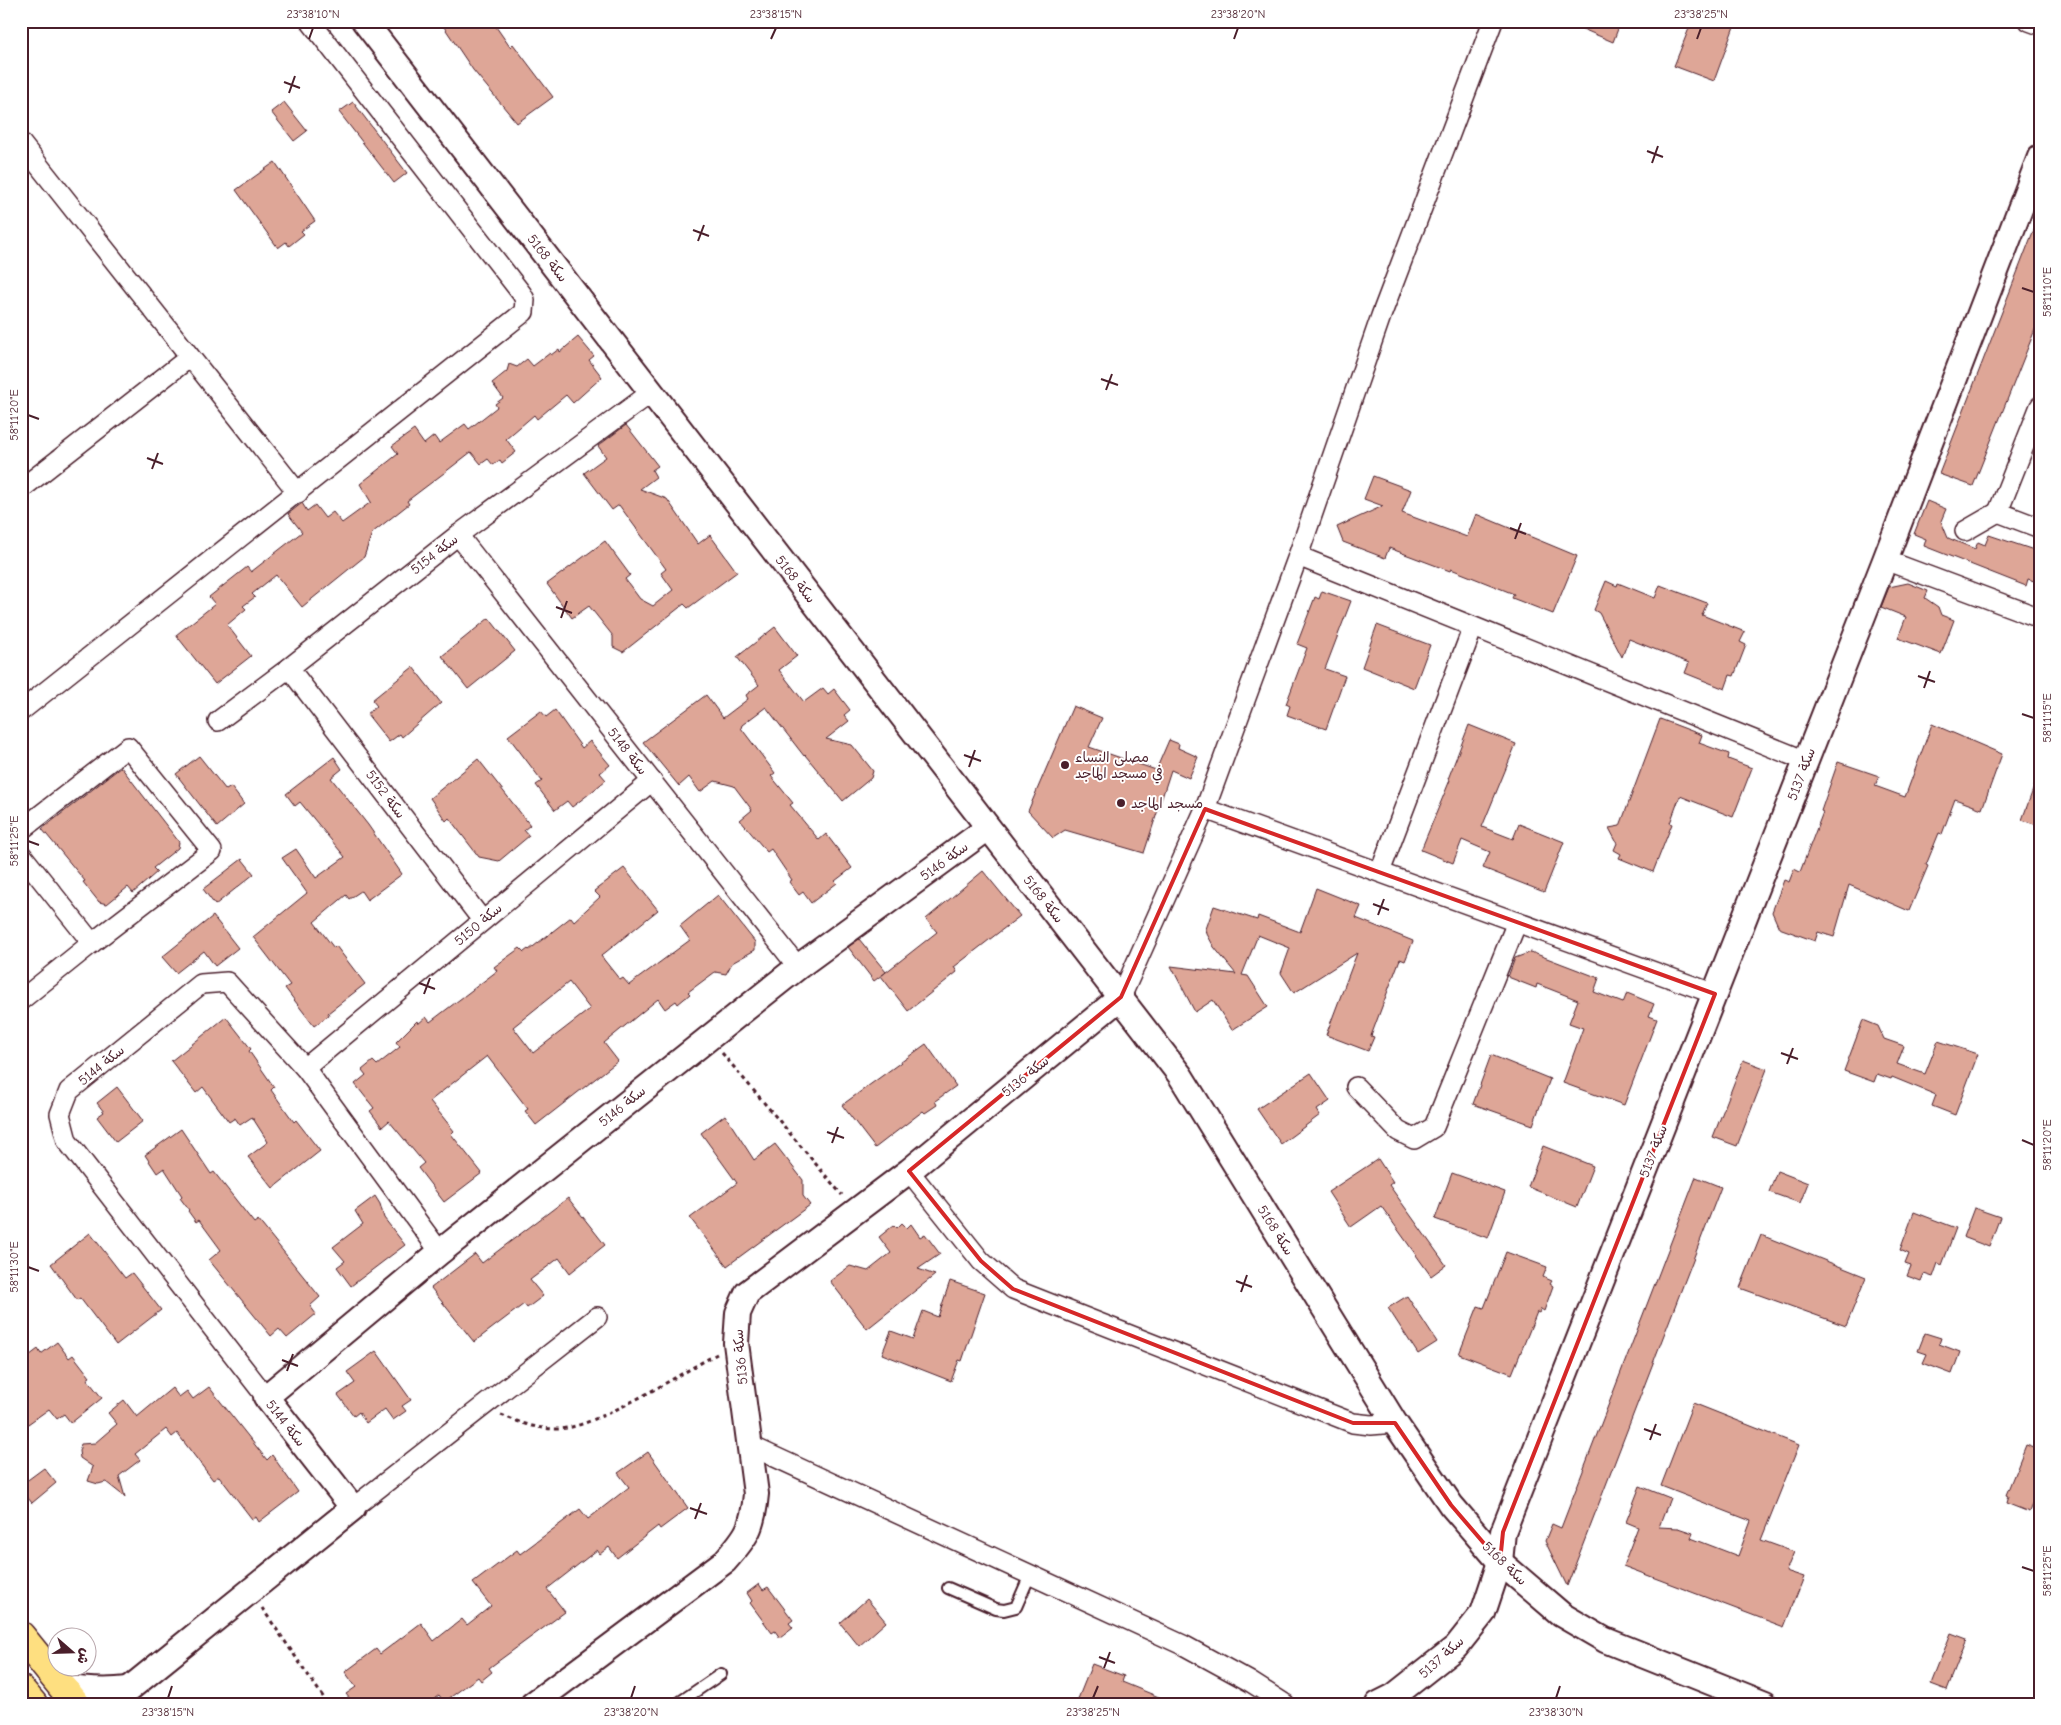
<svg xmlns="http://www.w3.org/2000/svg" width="2061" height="1725" font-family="'Comic Neue','Playpen Sans Arabic',sans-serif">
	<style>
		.building { fill: #dea697; stroke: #4a1f2b; fill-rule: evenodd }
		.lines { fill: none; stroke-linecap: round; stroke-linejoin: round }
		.service-casing { stroke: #4a1f2b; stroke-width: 14 }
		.minor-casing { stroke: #4a1f2b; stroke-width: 22 }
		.tertiary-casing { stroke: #4a1f2b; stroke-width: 28 }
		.primary-casing { stroke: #4a1f2b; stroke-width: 31 }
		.path { stroke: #4a1f2b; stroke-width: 3; stroke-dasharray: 4 4; stroke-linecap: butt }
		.service { stroke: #fff; stroke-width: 10 }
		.minor { stroke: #fff; stroke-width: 19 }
		.tertiary { stroke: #fff; stroke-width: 24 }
		.primary { stroke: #fedf80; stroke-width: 28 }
		.marked { fill: none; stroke: #d62828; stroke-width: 4; stroke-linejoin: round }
		.ticks { fill: none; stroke: #4a1f2b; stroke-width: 2 }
		.poi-dot { fill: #4a1f2b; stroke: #fff; stroke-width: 2 }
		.labels { text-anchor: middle; stroke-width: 4; stroke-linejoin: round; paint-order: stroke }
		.street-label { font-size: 14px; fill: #4a1f2b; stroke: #fff }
		.poi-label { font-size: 14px; fill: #4a1f2b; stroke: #fff; text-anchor: start }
		.neatline { fill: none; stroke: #4a1f2b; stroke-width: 2 }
		.ticks-label { font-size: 12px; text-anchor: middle; fill: #4a1f2b }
	</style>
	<rect width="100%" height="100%" fill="#fff"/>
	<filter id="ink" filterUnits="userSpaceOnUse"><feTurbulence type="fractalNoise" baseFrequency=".02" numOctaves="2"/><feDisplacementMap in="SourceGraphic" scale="10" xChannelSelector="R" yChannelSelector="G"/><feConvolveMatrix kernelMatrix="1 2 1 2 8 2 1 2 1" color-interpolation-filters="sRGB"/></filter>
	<g filter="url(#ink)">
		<g class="building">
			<polygon points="440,21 492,21 510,47 513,44 553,97 517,123 473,70"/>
			<polygon points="1564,21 1621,21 1613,42"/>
			<polygon points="1692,21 1736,21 1714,81 1674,66"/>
			<polygon points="284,102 307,131 294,141 271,112"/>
			<polygon points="353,102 407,173 394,183 339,112"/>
			<polygon points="275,162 315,221 301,231 304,234 289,246 286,242 278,248 236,190"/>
			<polygon points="2038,219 2040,317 1973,486 1939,474"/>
			<polygon points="578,337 594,356 589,360 602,377 573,403 566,395 537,419 534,415 506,439 516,452 502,463 500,460 493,465 488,459 481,464 471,452 444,473 407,501 409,504 372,533 364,557 302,607 276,575 252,594 255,597 243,606 246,609 227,625 251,656 215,684 176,635 215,604 209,597 247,567 251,572 302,532 288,514 302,503 307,511 315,505 325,518 333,512 342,523 371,502 360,484 398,454 392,446 414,430 424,444 434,436 439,443 465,424 469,429 497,407 495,404 503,398 492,383 507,371 509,364 517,367 527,359 533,366 550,353 551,355 559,349 560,352"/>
			<polygon points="626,425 658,466 652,470 656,477 640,489 667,499 698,544 710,535 737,572 688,608 684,604 623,652 613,647 613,636 589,606 572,618 547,584 605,541 630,575 625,579 640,599 653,606 673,590 661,573 666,569 619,505 612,510 584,473 606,457 598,446"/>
			<polygon points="1373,476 1411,490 1402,513 1467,537 1476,514 1577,556 1553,614 1512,598 1514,594 1451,569 1450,571 1389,548 1385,558 1343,542 1337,527 1383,506 1364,499"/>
			<polygon points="1927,501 1946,509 1941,521 1948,538 1975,549 1978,542 1985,545 1989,535 2040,552 2040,583 2028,579 2026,586 1924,546 1926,539 1914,534"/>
			<polygon points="1606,581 1617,586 1618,583 1655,598 1660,585 1707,603 1702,615 1745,632 1740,642 1746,645 1734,676 1730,675 1725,689 1685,673 1689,663 1629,639 1622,657 1599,613 1594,610"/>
			<polygon points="1908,583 1928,591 1925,598 1938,607 1941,615 1954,620 1941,654 1898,638 1906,617 1881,607 1889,587"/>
			<polygon points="1322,591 1351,601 1325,669 1345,676 1326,729 1287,715 1290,706 1286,704 1307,648 1297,644 1315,597 1319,599"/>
			<polygon points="489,618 515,651 468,689 442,656"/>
			<polygon points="1377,625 1430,645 1414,688 1362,667"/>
			<polygon points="775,627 797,656 779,670 804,702 823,688 828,694 834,689 850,710 844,715 849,721 826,739 852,745 873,771 871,778 843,801 805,755 804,756 766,707 742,725 741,728 775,773 771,776 793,803 790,805 819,840 826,834 852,868 835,881 837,883 811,903 803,892 799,895 789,882 792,880 771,849 767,852 740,820 752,810 734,786 715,781 700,792 689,777 679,786 643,742 706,695 723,718 748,699 746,695 759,685 737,657"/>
			<polygon points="413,667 441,703 402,737 400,734 389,742 367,714 377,706 372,700"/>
			<polygon points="1073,706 1102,718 1089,747 1156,770 1169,740 1179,744 1178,748 1198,757 1189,778 1171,770 1144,853 1065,830 1053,838 1028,811"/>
			<polygon points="555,710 582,748 590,741 610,765 600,773 606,780 589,794 572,807 567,801 555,810 536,785 542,781 508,736 541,711 546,717"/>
			<polygon points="1660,719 1702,735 1699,743 1729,754 1728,759 1752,768 1733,817 1680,796 1670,823 1672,824 1653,872 1619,858 1621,854 1614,850 1617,843 1609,828 1620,826"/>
			<polygon points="1932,724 2002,754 1982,809 1955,799 1942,834 1939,833 1926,865 1928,866 1909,911 1849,885 1834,937 1818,932 1815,941 1779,928 1772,912 1784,880 1789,882 1794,869 1800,872 1823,812 1821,811 1838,762 1879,776 1875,786 1905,797"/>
			<polygon points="1469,725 1516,744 1482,827 1513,839 1519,824 1564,842 1544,892 1483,868 1490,852 1462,840 1453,863 1421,850 1450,780 1448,779"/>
			<polygon points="199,756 226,790 231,787 244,804 217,827 176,774"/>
			<polygon points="334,757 342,769 331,778 368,825 402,874 367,900 361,891 349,899 346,895 314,922 334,948 336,946 365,984 328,1013 329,1015 314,1026 285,988 290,985 253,937 307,893 282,858 296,849 316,878 345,857 300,802 295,806 286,794"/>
			<polygon points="478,759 530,825 524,830 529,836 499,861 479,857 449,818 446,821 430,798"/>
			<polygon points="121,767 179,842 178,848 153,868 157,872 133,893 128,887 107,904 99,902 83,882 85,881 42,829"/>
			<polygon points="2038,776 2040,776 2040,826 2022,820"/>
			<polygon points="242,859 254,874 215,905 203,889"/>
			<path d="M 624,868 L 658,910 L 601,956 L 620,980 L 623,978 L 629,985 L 690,940 L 680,926 L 718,895 L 755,942 L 755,950 L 732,963 L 726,974 L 715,972 L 688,992 L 690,994 L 678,1004 L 676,1001 L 665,1009 L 658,999 L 604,1043 L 618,1061 L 536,1125 L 525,1111 L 528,1109 L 487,1056 L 430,1101 L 454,1131 L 451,1134 L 482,1173 L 444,1202 L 418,1168 L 424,1163 L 389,1121 L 382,1127 L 370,1111 L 374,1108 L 355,1084 L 366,1075 L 362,1070 L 373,1061 L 377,1065 L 400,1047 L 396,1042 L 417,1021 L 418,1024 L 426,1017 L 430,1022 L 497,971 L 494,967 L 520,948 L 524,952 L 528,949 L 529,950 L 571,917 L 574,921 L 600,897 L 594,891 ZM 569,982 L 590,1009 L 533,1053 L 513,1027 Z"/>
			<polygon points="983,871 1020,916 954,967 957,972 908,1011 881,976 937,932 926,919"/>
			<polygon points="1316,888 1361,906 1356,918 1413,941 1405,961 1400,959 1389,988 1371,1036 1374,1037 1368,1051 1326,1035 1357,953 1294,993 1281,973 1290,948 1258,935 1242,975 1248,976 1268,1007 1232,1030 1213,1000 1195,1012 1171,966 1236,974 1214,947 1207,934 1206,929 1214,906 1257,920 1258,916 1300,932"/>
			<polygon points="213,916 238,948 215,966 204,951 176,973 162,957"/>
			<polygon points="859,939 886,972 874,981 848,947"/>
			<polygon points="1531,952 1599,978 1594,992 1623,1003 1627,993 1654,1004 1649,1016 1657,1019 1624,1105 1563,1083 1583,1028 1569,1023 1578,1000 1537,984 1536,988 1508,977 1515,958"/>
			<polygon points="226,1017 251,1049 249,1051 274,1087 271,1090 294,1122 296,1120 320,1151 273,1188 248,1157 268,1142 252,1117 240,1125 235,1118 229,1122 203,1087 196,1093 171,1061"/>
			<polygon points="1863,1020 1878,1026 1884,1039 1904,1046 1897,1064 1925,1074 1938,1041 1978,1054 1955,1115 1932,1106 1936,1095 1892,1077 1891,1079 1877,1074 1874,1082 1844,1071"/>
			<polygon points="926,1044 956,1086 935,1101 937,1105 925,1113 923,1111 875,1148 842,1105"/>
			<polygon points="1491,1055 1550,1079 1533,1125 1473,1104"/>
			<polygon points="1743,1060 1767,1069 1737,1146 1713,1137"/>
			<polygon points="1311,1073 1330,1101 1317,1110 1320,1115 1281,1144 1257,1109"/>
			<polygon points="117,1087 143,1121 116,1142 97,1117 104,1112 97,1103"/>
			<polygon points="725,1115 754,1160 775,1144 803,1180 803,1196 810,1205 727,1266 690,1218 737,1183 701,1133"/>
			<polygon points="181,1129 211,1174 214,1172 254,1223 258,1220 320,1297 310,1306 316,1314 287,1338 279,1329 271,1336 209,1260 221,1250 199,1220 196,1222 188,1211 189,1210 180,1198 182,1196 164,1168 157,1173 145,1155"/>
			<polygon points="1543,1146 1593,1166 1577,1207 1528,1187"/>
			<polygon points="1378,1159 1393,1182 1389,1185 1446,1265 1431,1276 1381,1206 1351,1227 1328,1192"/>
			<polygon points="1777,1171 1808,1183 1800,1203 1769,1192"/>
			<polygon points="1452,1173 1505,1192 1488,1238 1435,1219"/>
			<polygon points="1696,1177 1721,1187 1567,1586 1545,1541 1552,1524 1561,1528"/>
			<polygon points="375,1196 380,1204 384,1218 405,1245 351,1286 337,1267 345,1261 333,1247 363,1224 355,1211"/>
			<polygon points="568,1198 605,1245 570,1273 559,1258 530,1280 543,1296 527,1308 524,1304 474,1342 431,1288 475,1254 482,1263"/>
			<polygon points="1974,1208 2000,1217 1989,1247 1963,1237"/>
			<polygon points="1914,1212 1956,1228 1942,1265 1938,1263 1933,1277 1924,1274 1921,1281 1907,1276 1911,1266 1905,1264 1909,1254 1900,1250"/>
			<polygon points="902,1223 907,1228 911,1224 920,1237 925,1234 940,1254 918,1269 935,1275 867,1329 830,1281 850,1266 868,1271 891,1253 879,1237 894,1225 897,1228"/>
			<polygon points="90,1233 125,1278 132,1273 161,1310 116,1345 80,1298 77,1300 51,1264"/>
			<polygon points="1761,1235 1866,1277 1846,1326 1740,1288"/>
			<polygon points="1506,1252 1547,1267 1543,1277 1552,1281 1550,1284 1553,1286 1544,1311 1541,1309 1539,1313 1537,1312 1512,1374 1459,1354 1478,1306 1484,1308"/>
			<polygon points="950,1281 985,1293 962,1361 959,1360 951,1381 882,1354 891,1331 913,1339 923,1311 938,1317"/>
			<polygon points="1407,1296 1437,1342 1418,1354 1388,1308"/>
			<polygon points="1925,1333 1941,1338 1939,1344 1960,1352 1952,1374 1923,1363 1927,1354 1918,1351"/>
			<polygon points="57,1342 69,1358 73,1355 90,1377 87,1379 102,1398 71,1423 64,1414 57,1419 49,1409 21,1429 21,1362 38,1349 41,1354"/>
			<polygon points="376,1351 411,1400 402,1406 406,1411 393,1420 385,1409 366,1423 359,1412 354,1416 338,1395 355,1383 347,1372"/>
			<polygon points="209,1387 267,1460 272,1455 298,1492 259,1522 256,1517 252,1519 219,1476 213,1480 177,1433 172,1437 166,1429 135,1454 140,1460 119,1476 125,1497 106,1482 98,1484 88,1481 93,1467 80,1458 79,1451 81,1444 95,1443 117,1424 108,1413 124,1400 137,1417 172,1388 179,1397 187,1391 193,1399"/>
			<polygon points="1693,1403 1799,1445 1761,1540 1794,1552 1786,1571 1804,1577 1784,1627 1623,1566 1638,1527 1626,1522 1640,1486 1670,1498 1659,1527 1678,1528 1693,1533 1691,1538 1738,1556 1751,1521 1661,1486"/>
			<polygon points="2026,1445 2040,1450 2040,1497 2035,1496 2029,1512 2006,1503 2008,1496 2006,1495"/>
			<polygon points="648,1452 688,1508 660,1529 658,1526 617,1558 609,1547 600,1554 597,1550 547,1589 565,1612 489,1668 492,1672 481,1681 478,1677 444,1702 439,1695 428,1704 354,1704 346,1694 356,1687 345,1672 376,1649 380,1654 421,1623 434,1641 462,1619 467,1625 491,1606 473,1583 517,1550 520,1554 580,1509 588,1519 629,1487 618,1473"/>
			<polygon points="44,1468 56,1483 32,1503 21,1489 21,1485"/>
			<polygon points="759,1584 763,1590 768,1587 793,1620 789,1623 793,1628 780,1638 775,1631 772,1633 750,1603 752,1601 747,1593"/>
			<polygon points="867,1599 886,1622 859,1646 840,1623"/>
			<polygon points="1951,1633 1967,1639 1947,1690 1931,1684"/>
			<polygon points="1092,1664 1124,1676 1122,1682 1176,1704 1076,1704"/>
		</g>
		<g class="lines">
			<defs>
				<g id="service">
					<polyline points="948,1588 996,1609 1004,1610 1016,1607 1030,1575"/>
					<polyline points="677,1704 721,1674"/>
				</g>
				<g id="minor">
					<polyline points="2029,21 2040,25"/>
					<polyline points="21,143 298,493"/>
					<polyline points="21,489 190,357"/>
					<polyline points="1998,512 2040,406"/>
					<polyline points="1965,531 1998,512 2040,528"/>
					<polyline points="458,535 798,967"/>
					<polyline points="1298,556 1806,761"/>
					<polyline points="1885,560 2040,618"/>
					<polyline points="289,668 482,920"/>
					<polyline points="21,711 524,312 525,300 522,294 310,21"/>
					<polyline points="218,721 289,668 458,535 652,392"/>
					<polyline points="1205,809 1715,994"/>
					<polyline points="21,830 128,747 212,851 92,943"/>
					<polyline points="21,854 92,943 21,1000"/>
					<polyline points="1380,872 1473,627"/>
					<polyline points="1121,997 1205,809 1298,556 1381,316 1493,21"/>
					<polyline points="305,1068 652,781"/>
					<polyline points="1356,1087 1398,1131 1414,1139 1434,1127 1517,922"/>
					<polyline points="909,1171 981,1261 1013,1289 1353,1423 1371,1425 1395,1423"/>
					<polyline points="266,1397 67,1141 60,1114 69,1091 201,984 227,982 305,1068 440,1252"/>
					<polyline points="751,1446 1185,1646 1249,1681 1285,1704"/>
					<polyline points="353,1508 597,1317"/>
				</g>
				<g id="tertiary">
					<polyline points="364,21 1180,1075 1395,1423 1451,1505 1500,1562 1562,1615 1605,1640 1765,1704"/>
					<path d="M 61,1686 C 85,1691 105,1692 129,1689"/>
					<polyline points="129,1689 353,1508 266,1397 440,1252 798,967 988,828"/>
					<path d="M 533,1704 L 725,1561 C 747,1536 753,1528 756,1494 L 736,1343 L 738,1313 L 747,1293 L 909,1171 L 1121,997"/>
					<polyline points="1378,1704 1394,1696 1456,1647 1483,1613 1500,1562 1503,1532 1885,560 2040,157"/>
				</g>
				<g id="primary">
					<polyline points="21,1636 76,1704"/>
					<polyline points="21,1690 33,1704"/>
				</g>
			</defs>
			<use href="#service" class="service-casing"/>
			<use href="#minor" class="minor-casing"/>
			<use href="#tertiary" class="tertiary-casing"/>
			<use href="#primary" class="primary-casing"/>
			<g class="path">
				<polyline points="722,1053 842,1195"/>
				<path d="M 501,1415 C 519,1422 536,1429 556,1429 C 593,1430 681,1373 717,1354"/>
				<polyline points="262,1608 328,1704"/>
			</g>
			<use href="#service" class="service"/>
			<use href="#minor" class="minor"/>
			<use href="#tertiary" class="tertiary"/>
			<use href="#primary" class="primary"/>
		</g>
	</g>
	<path class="marked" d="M 1205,809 L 1715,994 L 1503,1532 L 1500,1562 L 1451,1505 L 1395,1423 L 1353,1423 L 1013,1289 L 981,1261 L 909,1171 L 1121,997 Z"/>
	<path class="ticks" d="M 309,39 L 313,28M 771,39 L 776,28M 1234,39 L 1238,28M 1697,39 L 1701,28M 284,82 L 300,88M 289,93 L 295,76M 1647,151 L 1663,157M 1652,163 L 1658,146M 693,230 L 709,236M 698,241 L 704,225M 2022,288 L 2034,292M 1101,379 L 1118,385M 1106,390 L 1112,374M 28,415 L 39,419M 147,458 L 163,464M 152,469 L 158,453M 1510,528 L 1526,534M 1515,539 L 1521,523M 556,607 L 572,613M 561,618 L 567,601M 1918,676 L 1935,682M 1924,688 L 1930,671M 2022,714 L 2034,718M 964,755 L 981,761M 969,767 L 975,750M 28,841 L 39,845M 1373,904 L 1389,910M 1378,915 L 1384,899M 419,983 L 435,989M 424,994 L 430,978M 1781,1053 L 1798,1059M 1787,1064 L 1793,1048M 827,1132 L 844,1138M 2022,1140 L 2034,1145M 832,1143 L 838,1127M 28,1267 L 39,1271M 1236,1281 L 1252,1287M 1241,1292 L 1247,1275M 282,1360 L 298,1366M 287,1371 L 293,1354M 1644,1429 L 1661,1435M 1650,1440 L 1656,1424M 690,1508 L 707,1514M 695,1519 L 701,1503M 2022,1567 L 2034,1571M 1099,1657 L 1115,1663M 1104,1668 L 1110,1652M 168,1698 L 172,1686M 631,1698 L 635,1686M 1093,1698 L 1098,1686M 1556,1698 L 1560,1686"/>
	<g class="poi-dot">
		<circle cx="1065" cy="765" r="5"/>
		<circle cx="1121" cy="803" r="5"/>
	</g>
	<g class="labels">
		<g class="street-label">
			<text transform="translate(548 258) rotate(52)" y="5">سكة 5168</text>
			<text transform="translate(434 554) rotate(-38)" y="5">سكة 5154</text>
			<text transform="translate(796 579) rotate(52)" y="5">سكة 5168</text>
			<text transform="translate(628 751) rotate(52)" y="5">سكة 5148</text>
			<text transform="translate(1801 774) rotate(-69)" y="5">سكة 5137</text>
			<text transform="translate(386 794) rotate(53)" y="5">سكة 5152</text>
			<text transform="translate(944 861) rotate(-36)" y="5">سكة 5146</text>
			<text transform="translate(1044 899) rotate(52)" y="5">سكة 5168</text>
			<text transform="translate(478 924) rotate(-40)" y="5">سكة 5150</text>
			<text transform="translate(101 1065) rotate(-39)" y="5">سكة 5144</text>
			<text transform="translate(1025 1076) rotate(-39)" y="5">سكة 5136</text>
			<text transform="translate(622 1106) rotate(-39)" y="5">سكة 5146</text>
			<text transform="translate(1653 1151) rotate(-69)" y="5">سكة 5137</text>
			<text transform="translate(1276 1230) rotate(58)" y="5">سكة 5168</text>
			<text transform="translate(740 1357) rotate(-95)" y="5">سكة 5136</text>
			<text transform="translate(286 1423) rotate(52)" y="5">سكة 5144</text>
			<text transform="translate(1505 1563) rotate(44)" y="5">سكة 5168</text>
			<text transform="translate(1441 1657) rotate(-42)" y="5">سكة 5137</text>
		</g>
		<g class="poi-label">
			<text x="1075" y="762">مصلى النساء<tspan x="1075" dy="16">في مسجد الماجد</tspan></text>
			<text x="1131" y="808">مسجد الماجد</text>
		</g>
	</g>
	<rect width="2061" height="1725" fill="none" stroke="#fff" stroke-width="55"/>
	<g transform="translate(72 1652) rotate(110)"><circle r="24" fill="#ffffff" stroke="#b7a5aa"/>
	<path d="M0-4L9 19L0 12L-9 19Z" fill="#4a1f2b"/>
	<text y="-8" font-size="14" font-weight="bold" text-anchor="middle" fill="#4a1f2b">ش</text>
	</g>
	<rect x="28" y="28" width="2006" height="1670" class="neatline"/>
	<g class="ticks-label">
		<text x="313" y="18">23°38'10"N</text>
		<text x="776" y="18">23°38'15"N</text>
		<text x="1238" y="18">23°38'20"N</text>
		<text x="1701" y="18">23°38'25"N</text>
		<text transform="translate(2047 292) rotate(-90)" y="4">58°11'10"E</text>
		<text transform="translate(14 415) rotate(-90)" y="4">58°11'20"E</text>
		<text transform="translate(2047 718) rotate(-90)" y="4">58°11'15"E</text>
		<text transform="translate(14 841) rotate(-90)" y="4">58°11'25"E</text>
		<text transform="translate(2047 1145) rotate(-90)" y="4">58°11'20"E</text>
		<text transform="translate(14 1267) rotate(-90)" y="4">58°11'30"E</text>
		<text transform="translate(2047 1571) rotate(-90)" y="4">58°11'25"E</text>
		<text x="168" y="1716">23°38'15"N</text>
		<text x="631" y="1716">23°38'20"N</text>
		<text x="1093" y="1716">23°38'25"N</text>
		<text x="1556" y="1716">23°38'30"N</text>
	</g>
</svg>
